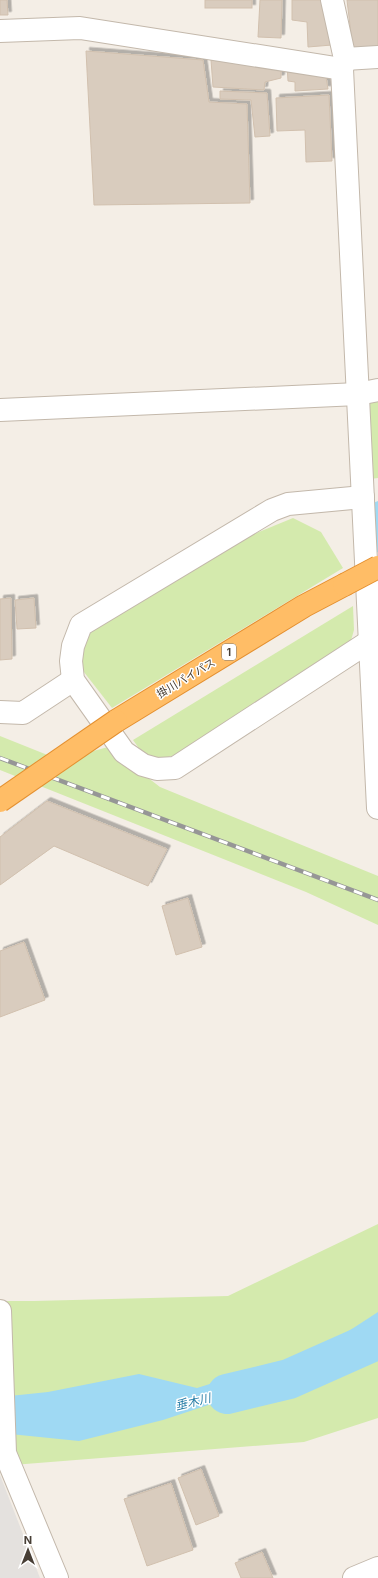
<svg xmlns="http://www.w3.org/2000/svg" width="378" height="1578" font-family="Inter,'Noto Sans JP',sans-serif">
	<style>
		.green { fill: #d4eaad }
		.parking { fill: #e4e1de }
		.water { fill: #9fd9f3 }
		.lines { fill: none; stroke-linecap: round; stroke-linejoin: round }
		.river { stroke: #9fd9f3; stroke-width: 40 }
		.building { fill: #d9ccbe; stroke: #d1c0ae; filter: url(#shadow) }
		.minor-casing { stroke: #c3b8ab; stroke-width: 24 }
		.highway-casing { stroke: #e49030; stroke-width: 24 }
		.minor { stroke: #fff; stroke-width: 22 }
		.highway { stroke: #ffbd66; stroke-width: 22 }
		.rail-casing { stroke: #969696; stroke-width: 4.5 }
		.rail { stroke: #fff; stroke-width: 3; stroke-dasharray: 9; stroke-linecap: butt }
		.highway-bridge-casing { stroke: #e49030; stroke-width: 24; stroke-linecap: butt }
		.highway-bridge { stroke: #ffbd66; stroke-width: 22 }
		.labels { text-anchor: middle; stroke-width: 3; stroke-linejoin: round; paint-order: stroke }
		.shield { fill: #fff; stroke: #7e7872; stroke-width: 1 }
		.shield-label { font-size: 10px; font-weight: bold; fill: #473e35 }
		.street-label { font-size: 11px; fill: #473e35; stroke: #fff }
		.water-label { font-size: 12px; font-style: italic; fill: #277da6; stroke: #fff }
	</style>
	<defs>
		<filter id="shadow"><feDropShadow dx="3.5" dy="-3.5" stdDeviation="0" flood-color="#0004"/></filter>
	</defs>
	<rect width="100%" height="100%" fill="#f4eee6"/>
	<g class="green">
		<polygon points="378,401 378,478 370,479 368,402"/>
		<polygon points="293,518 321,532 343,568 112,708 80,667 87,634 249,536"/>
		<polygon points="353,606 354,630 350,644 178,754 162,759 143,754 133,740"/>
		<polygon points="0,736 60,760 108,747 160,787 378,876 378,925 306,892 0,770"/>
		<polygon points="378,1224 378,1418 304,1442 0,1466 0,1301 34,1301 228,1296"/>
	</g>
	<polygon class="parking" points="0,1475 40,1578 0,1578"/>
	<g class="water">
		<polygon points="378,501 378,552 366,558 363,507"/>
		<polygon points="378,1312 378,1339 281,1381 163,1420 79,1441 0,1433 0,1397 48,1392 139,1374 197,1388 321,1349"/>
	</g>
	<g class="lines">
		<polyline class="river" points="227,1394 289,1379 370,1343 378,1338"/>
	</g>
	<g class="building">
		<polygon points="0,0 7,0 8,15 0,15"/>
		<rect x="205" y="0" width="47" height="8"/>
		<polygon points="260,0 282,0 281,38 258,37"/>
		<polygon points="292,0 324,0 332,45 308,47 307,22 292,20"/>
		<polygon points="347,0 378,0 378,47 353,51"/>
		<polygon points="86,51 203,60 209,102 247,104 250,203 94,205"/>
		<polygon points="211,60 281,69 281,78 265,82 264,90 213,87"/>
		<polygon points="287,65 325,71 328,89 295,91 295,82 288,81"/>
		<polygon points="220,91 267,93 270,136 255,137 251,100 220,99"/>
		<polygon points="329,95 332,161 306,162 305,130 277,131 276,98"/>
		<polygon points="11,598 12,659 0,660 0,599"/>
		<polygon points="34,598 36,628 17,629 15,600"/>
		<polygon points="47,801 167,849 148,886 54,846 0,885 0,837"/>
		<polygon points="188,898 202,947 176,955 162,906"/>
		<polygon points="24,942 45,1000 0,1017 0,951"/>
		<polygon points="201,1469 219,1516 196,1525 178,1478"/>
		<polygon points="171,1483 193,1550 147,1566 124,1499"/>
		<polygon points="262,1552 273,1578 241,1578 235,1563"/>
	</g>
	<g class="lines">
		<defs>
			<g id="minor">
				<polyline points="332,0 345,59 342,69 378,808"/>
				<polyline points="0,31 80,28 342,69"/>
				<polyline points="345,59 378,57"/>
				<polyline points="0,410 358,394 378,390"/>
				<polyline points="363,497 288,504 272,510 81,625 73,646 71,661 73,680 124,752 143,765 157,769 175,768 370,641"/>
				<polyline points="0,712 23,713 73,680"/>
				<polyline points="0,1311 5,1453 57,1578"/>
				<polyline points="354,1578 378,1568"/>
			</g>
			<polyline id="highway" points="116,721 304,606 344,585"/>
		</defs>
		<use href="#minor" class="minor-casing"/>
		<use href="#highway" class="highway-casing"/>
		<use href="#minor" class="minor"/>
		<use href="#highway" class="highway"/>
		<defs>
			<polyline id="rail" points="0,758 378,900"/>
		</defs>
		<use href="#rail" class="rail-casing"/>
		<use href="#rail" class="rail"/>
		<defs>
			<g id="highway-bridge">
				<polyline points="344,585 378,567"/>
				<polyline points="0,801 116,721"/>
			</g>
		</defs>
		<use href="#highway-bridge" class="highway-bridge-casing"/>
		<use href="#highway-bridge" class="highway-bridge"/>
	</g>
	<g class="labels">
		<rect class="shield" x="222" y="644" width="14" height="16" rx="3"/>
		<g class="shield-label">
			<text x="229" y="656">1</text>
		</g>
		<g class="street-label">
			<text transform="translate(186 678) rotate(-31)" y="4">掛川バイパス</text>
		</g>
		<g class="water-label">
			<text transform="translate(193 1402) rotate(-13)" y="4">垂木川</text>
		</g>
	</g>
	<g transform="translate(28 1550)" stroke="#ffffff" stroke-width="3" paint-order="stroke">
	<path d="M0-3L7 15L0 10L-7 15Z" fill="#473e35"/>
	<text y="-6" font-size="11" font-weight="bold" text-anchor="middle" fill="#473e35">N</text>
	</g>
</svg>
